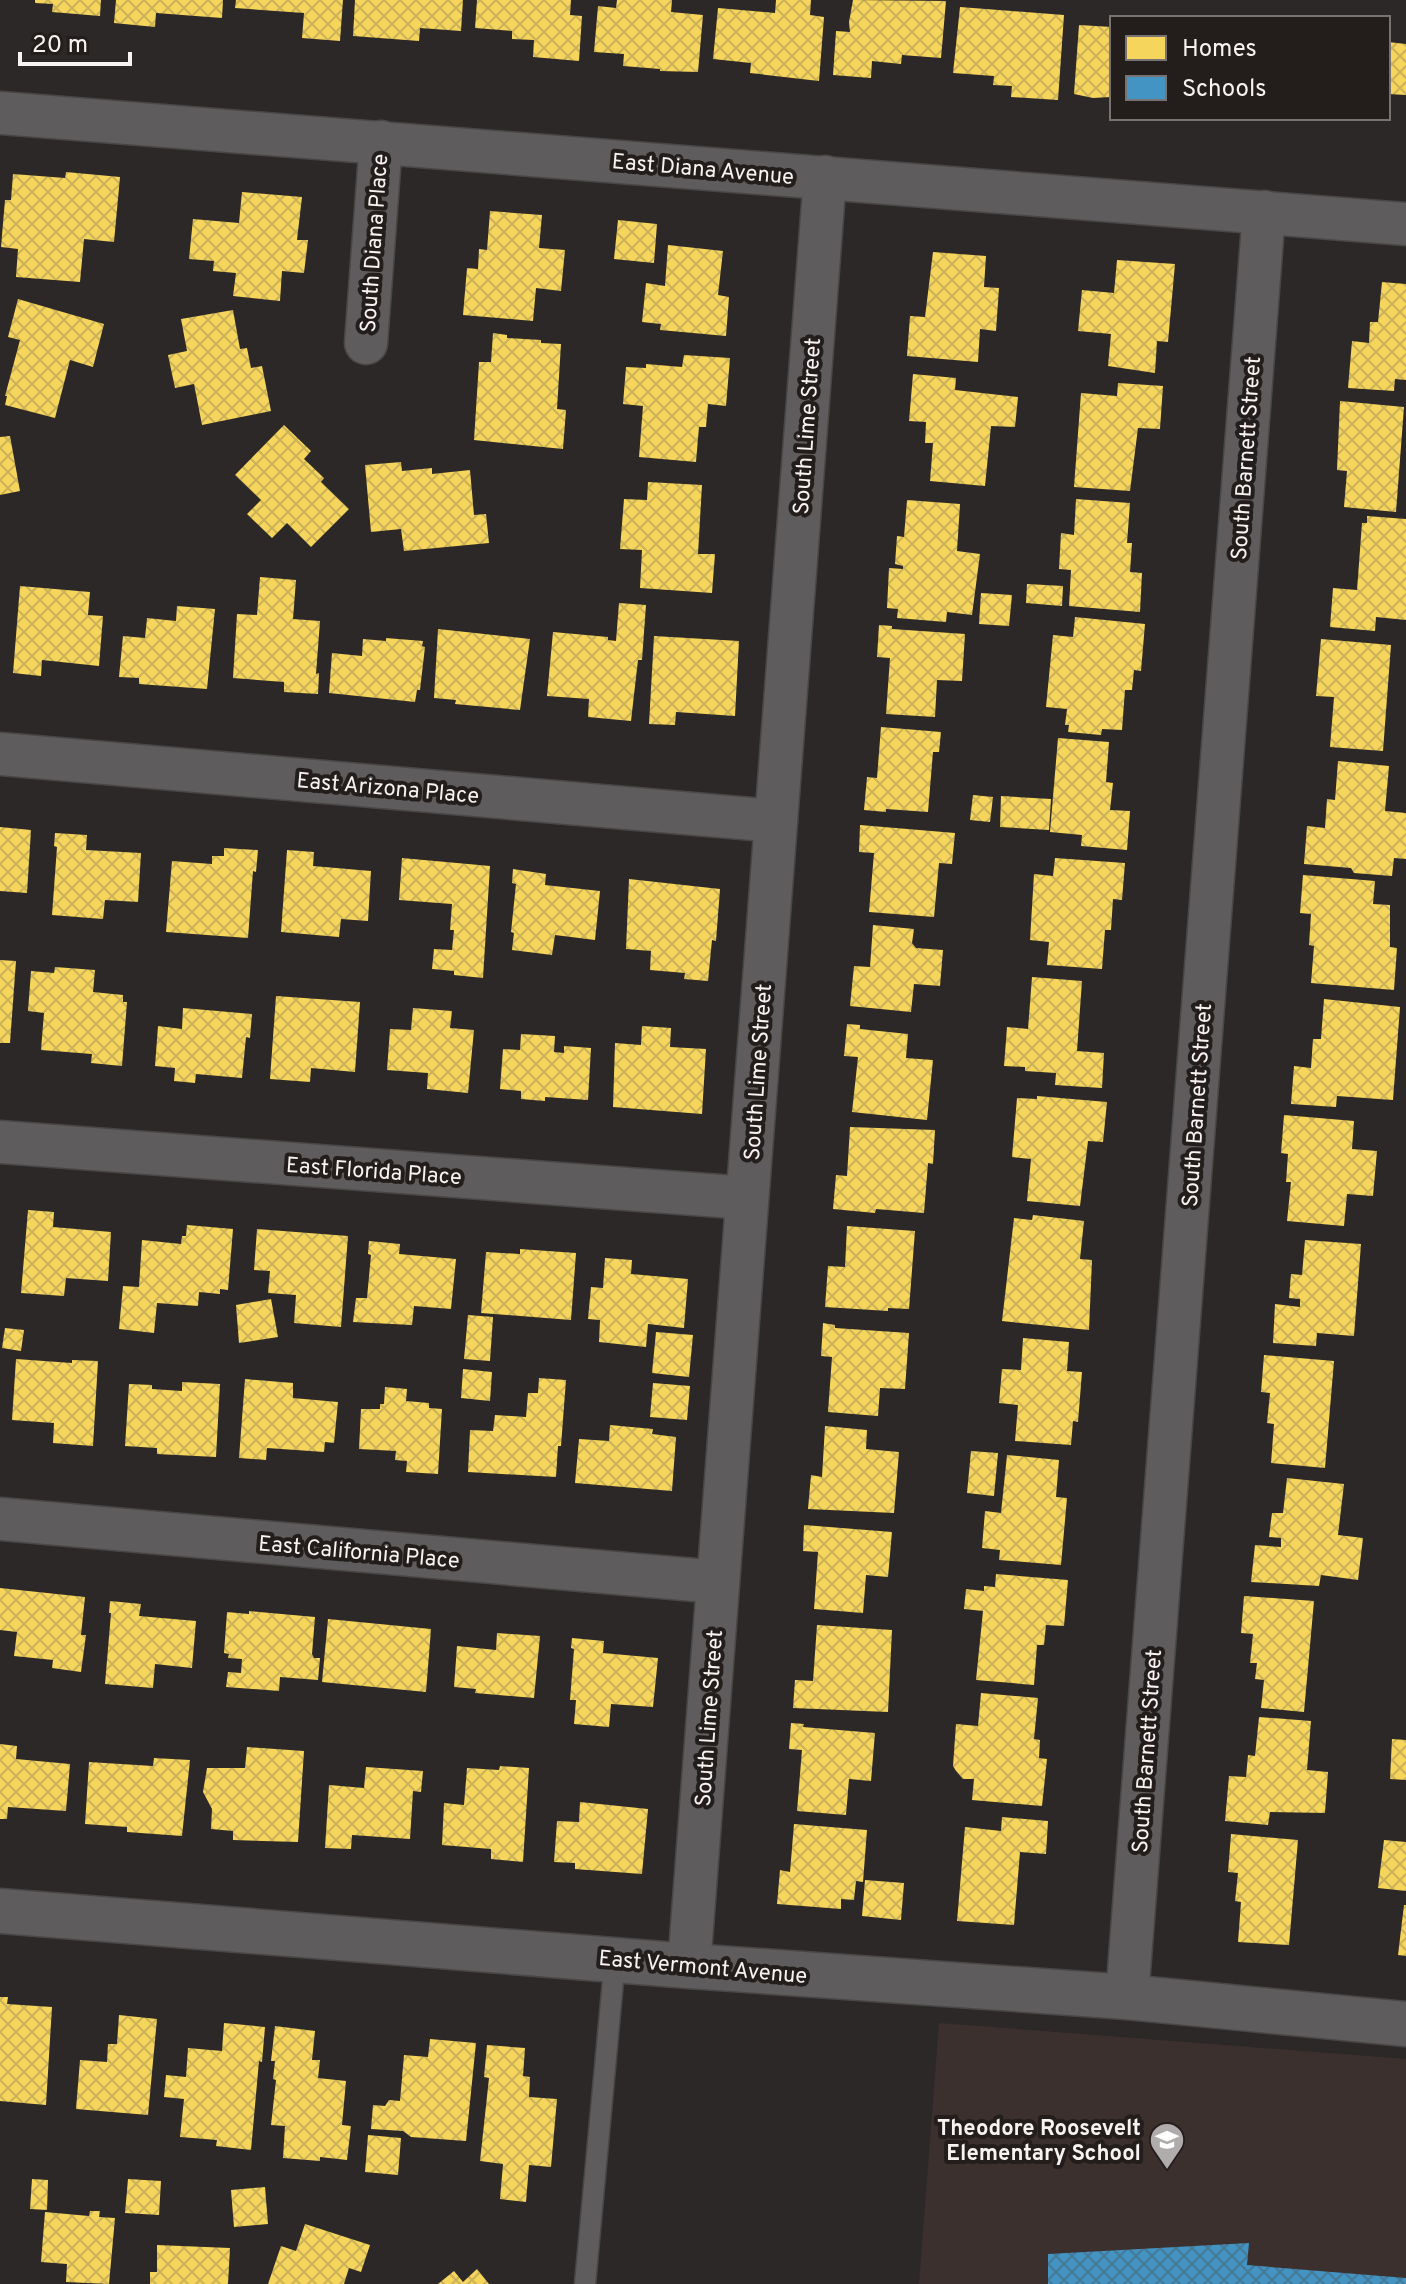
<svg xmlns="http://www.w3.org/2000/svg" width="1406" height="2284" font-family="Overpass,sans-serif">
	<style>
		.built { fill: #3b302e }
		.homes { fill: url(#homes-cross-hatch) }
		.schools { fill: url(#schools-cross-hatch) }
		.lines { fill: none; stroke-linecap: round; stroke-linejoin: round }
		.lane-casing { stroke: #494646; stroke-width: 23 }
		.street-casing { stroke: #494646; stroke-width: 45 }
		.secondary-casing { stroke: #494646; stroke-width: 47 }
		.lane { stroke: #5e5c5c; stroke-width: 20 }
		.street { stroke: #5e5c5c; stroke-width: 42 }
		.secondary { stroke: #5e5c5c; stroke-width: 44 }
		.labels { text-anchor: middle; stroke-width: 8; stroke-linejoin: round; paint-order: stroke }
		.street-label { font-size: 22px; fill: #f7f3f2; stroke: #231e1c }
		.poi-label { font-size: 22px; font-weight: bold; fill: #f7f3f2; stroke: #231e1c; text-anchor: end }
	</style>
	<defs>
		<pattern id="homes-cross-hatch" width="8" height="8" patternUnits="userSpaceOnUse" patternTransform="scale(2)"><rect width="8" height="8" fill="#f6d55c"/><path d="M0 0l8 8M0 8l8-8" fill="none" stroke="#cbb257"/></pattern>
		<pattern id="schools-cross-hatch" width="8" height="8" patternUnits="userSpaceOnUse" patternTransform="scale(2)"><rect width="8" height="8" fill="#4393c3"/><path d="M0 0l8 8M0 8l8-8" fill="none" stroke="#457998"/></pattern>
	</defs>
	<rect width="100%" height="100%" fill="#2c2827"/>
	<polygon class="built" points="939,2023 1406,2059 1406,2284 919,2284"/>
	<g class="homes">
		<polygon points="35,0 101,0 100,16 52,12 53,4 35,3"/>
		<polygon points="116,0 223,0 222,18 156,13 155,27 114,23"/>
		<polygon points="236,0 343,0 340,41 302,38 304,13 235,8"/>
		<polygon points="355,0 463,0 461,31 420,28 419,41 353,36"/>
		<polygon points="477,0 571,0 570,15 582,16 579,61 533,57 534,40 512,39 512,31 475,28"/>
		<polygon points="617,0 672,0 671,12 703,15 698,72 660,71 660,69 623,66 624,54 594,52 598,6 616,8"/>
		<polygon points="776,0 811,0 810,15 824,17 819,81 750,73 751,63 713,59 718,8 775,13"/>
		<polygon points="853,0 946,1 941,58 902,55 901,64 872,61 871,78 833,75 836,31 850,32 849,22"/>
		<polygon points="960,7 1064,15 1058,100 1011,97 1012,86 993,85 994,76 953,73"/>
		<polygon points="1079,25 1112,27 1111,97 1093,98 1074,94"/>
		<polygon points="1388,42 1406,44 1406,95 1388,94"/>
		<polygon points="66,172 120,177 114,242 84,239 80,282 16,277 18,249 1,247 5,200 11,200 13,174 65,178"/>
		<polygon points="242,192 302,197 297,240 308,240 304,273 282,271 280,301 233,296 236,273 213,271 214,261 189,259 193,219 239,223"/>
		<polygon points="490,211 542,215 539,248 565,250 561,291 536,288 533,321 463,315 467,268 478,269 479,249 487,250"/>
		<polygon points="618,220 657,224 654,263 614,259"/>
		<polygon points="668,245 723,251 718,295 729,297 726,336 660,330 661,324 642,322 646,283 665,286"/>
		<polygon points="933,252 986,256 984,287 999,288 996,331 980,329 978,362 907,356 910,316 925,317"/>
		<polygon points="1117,260 1175,264 1168,342 1157,341 1155,373 1108,366 1111,334 1078,331 1082,290 1114,293"/>
		<polygon points="1382,282 1406,284 1406,380 1395,379 1394,391 1348,388 1352,341 1369,343 1370,322 1378,322"/>
		<polygon points="18,299 104,324 93,367 70,360 55,418 5,405 7,396 5,396 20,340 8,337"/>
		<polygon points="233,310 240,349 247,348 251,368 262,366 271,411 202,425 194,384 175,388 168,355 187,351 181,319"/>
		<polygon points="493,333 507,335 507,338 541,340 541,343 561,344 557,409 566,410 563,449 474,440 479,362 491,362"/>
		<polygon points="684,355 730,358 726,406 708,404 706,427 699,427 696,462 639,457 643,406 623,404 626,367 646,368 646,364 682,367"/>
		<polygon points="913,374 956,378 955,390 1018,397 1015,427 991,426 985,486 930,481 933,443 925,443 926,422 909,421"/>
		<polygon points="1118,383 1163,386 1160,429 1138,428 1130,491 1074,487 1081,393 1117,396"/>
		<polygon points="1340,401 1404,407 1396,512 1344,507 1347,471 1337,470"/>
		<polygon points="284,425 311,451 304,459 324,478 321,482 349,509 311,547 287,523 272,538 247,514 261,500 235,475"/>
		<polygon points="10,436 20,491 0,495 0,437"/>
		<polygon points="401,462 402,471 432,468 432,474 470,470 474,515 486,514 489,543 404,551 401,529 371,532 365,465"/>
		<polygon points="648,482 702,485 698,554 715,554 712,593 640,588 642,550 620,549 624,499 647,500"/>
		<polygon points="1076,499 1130,503 1127,543 1132,543 1130,572 1142,573 1140,612 1069,606 1071,570 1059,569 1061,533 1074,535"/>
		<polygon points="907,500 960,504 957,551 980,554 972,615 947,612 946,622 897,618 898,609 887,608 889,568 903,569 903,566 895,564 897,536 904,537"/>
		<polygon points="1367,516 1406,519 1406,620 1376,617 1375,631 1330,627 1333,588 1357,590 1362,523 1367,523"/>
		<polygon points="260,577 296,580 293,619 320,621 316,674 319,673 318,694 284,692 284,682 233,678 237,614 257,615"/>
		<polygon points="1027,584 1063,586 1062,606 1026,603"/>
		<polygon points="20,586 90,592 88,615 103,616 99,666 42,660 41,676 13,673"/>
		<polygon points="981,593 1012,595 1009,626 979,624"/>
		<polygon points="619,603 646,605 642,660 638,660 631,721 588,717 589,699 547,696 553,632 608,637 608,640 616,641"/>
		<polygon points="177,606 215,609 207,689 139,684 139,678 119,677 123,636 145,638 147,618 176,621"/>
		<polygon points="1075,617 1145,624 1141,671 1134,670 1132,690 1125,690 1122,730 1102,729 1101,735 1068,732 1069,725 1065,725 1067,709 1046,707 1053,635 1073,637"/>
		<polygon points="879,625 892,626 892,629 965,634 962,681 937,680 935,717 886,714 890,658 877,657"/>
		<polygon points="438,629 530,639 520,710 455,704 456,700 434,698"/>
		<polygon points="654,636 739,641 735,716 676,712 675,725 649,724"/>
		<polygon points="386,638 423,641 422,646 425,647 420,690 417,690 415,702 329,693 332,653 362,656 363,639 386,641"/>
		<polygon points="1321,639 1391,645 1383,751 1330,747 1334,697 1316,696"/>
		<polygon points="881,727 941,732 939,752 933,752 928,812 886,809 886,812 864,810 867,777 877,778"/>
		<polygon points="1058,738 1109,742 1106,782 1113,783 1110,810 1130,811 1127,850 1081,846 1082,835 1050,832"/>
		<polygon points="1338,761 1389,766 1385,811 1406,813 1406,859 1394,858 1392,876 1354,873 1351,868 1304,864 1307,826 1325,828 1327,799 1335,800"/>
		<polygon points="973,795 993,797 990,822 970,820"/>
		<polygon points="1001,796 1051,799 1049,830 1000,827"/>
		<polygon points="860,825 955,833 952,864 939,863 934,917 869,912 874,853 859,852"/>
		<polygon points="0,827 31,830 27,893 0,891"/>
		<polygon points="55,833 87,835 86,850 141,853 138,902 105,900 103,919 52,915 57,847 54,846"/>
		<polygon points="224,848 258,850 256,872 253,871 248,938 166,932 172,861 212,864 212,856 224,856"/>
		<polygon points="287,850 314,852 313,866 371,871 368,921 341,919 339,937 281,932"/>
		<polygon points="402,858 490,866 483,978 454,975 454,971 432,969 434,949 452,950 454,930 450,930 452,904 399,900"/>
		<polygon points="1055,858 1125,863 1122,900 1113,899 1111,930 1105,930 1102,969 1047,965 1049,942 1030,940 1034,874 1053,876"/>
		<polygon points="513,869 546,874 545,885 600,891 595,940 555,935 552,955 512,950 514,933 511,932 516,884 512,883"/>
		<polygon points="1303,875 1375,881 1373,904 1390,905 1390,947 1397,948 1394,990 1311,983 1314,946 1309,945 1311,914 1300,913"/>
		<polygon points="629,879 720,889 716,941 712,940 708,981 684,979 685,973 650,970 651,951 626,949"/>
		<polygon points="873,925 914,929 912,943 916,948 943,950 940,986 914,984 911,1012 850,1006 854,966 870,967"/>
		<polygon points="0,960 16,961 10,1043 0,1043"/>
		<polygon points="55,967 95,970 93,992 123,995 123,1002 127,1002 122,1066 91,1063 92,1054 41,1050 44,1013 28,1011 31,971 54,973"/>
		<polygon points="1032,977 1082,981 1077,1051 1104,1053 1102,1088 1055,1085 1056,1073 1025,1071 1025,1067 1004,1066 1007,1027 1028,1029"/>
		<polygon points="276,996 360,1002 355,1072 311,1068 310,1082 270,1079"/>
		<polygon points="1324,999 1400,1007 1393,1100 1337,1096 1336,1107 1291,1104 1294,1066 1311,1068 1313,1039 1321,1039"/>
		<polygon points="183,1008 252,1014 250,1038 246,1037 242,1078 196,1074 195,1083 174,1081 175,1068 155,1066 158,1026 182,1029"/>
		<polygon points="413,1008 452,1011 450,1028 474,1030 468,1093 427,1089 428,1073 387,1070 390,1029 411,1030"/>
		<polygon points="847,1024 860,1025 860,1029 908,1034 906,1058 933,1060 927,1120 852,1112 858,1057 844,1056"/>
		<polygon points="642,1026 671,1028 670,1047 706,1049 702,1114 613,1107 615,1043 641,1045"/>
		<polygon points="521,1034 555,1036 554,1052 564,1053 564,1046 591,1048 588,1100 545,1097 545,1101 521,1099 521,1091 500,1089 503,1049 520,1050"/>
		<polygon points="1037,1096 1107,1102 1103,1142 1088,1141 1080,1206 1027,1201 1031,1159 1012,1157 1017,1098 1037,1099"/>
		<polygon points="1284,1115 1354,1121 1352,1149 1377,1151 1373,1196 1347,1194 1344,1226 1287,1221 1291,1182 1286,1182 1288,1154 1281,1153"/>
		<polygon points="850,1127 935,1130 933,1164 928,1163 924,1213 876,1209 875,1213 833,1209 836,1175 847,1176"/>
		<polygon points="28,1210 54,1212 53,1227 111,1232 108,1281 66,1278 64,1296 21,1293"/>
		<polygon points="1033,1215 1084,1221 1080,1259 1092,1260 1089,1330 1002,1321 1014,1218 1032,1220"/>
		<polygon points="187,1225 233,1229 228,1290 220,1289 220,1294 199,1292 198,1306 157,1303 154,1333 119,1329 123,1286 139,1287 142,1240 181,1244 182,1236 186,1236"/>
		<polygon points="847,1226 915,1231 909,1309 888,1308 888,1311 825,1307 828,1266 845,1267"/>
		<polygon points="257,1229 348,1236 341,1327 294,1323 296,1295 268,1293 270,1271 254,1270"/>
		<polygon points="1305,1240 1361,1244 1354,1336 1317,1333 1316,1346 1273,1343 1275,1304 1300,1307 1300,1299 1289,1298 1291,1274 1302,1275"/>
		<polygon points="369,1241 400,1244 399,1254 456,1259 451,1309 414,1306 412,1325 353,1322 356,1298 367,1298 371,1255 368,1254"/>
		<polygon points="520,1249 576,1253 571,1320 481,1313 486,1252 520,1254"/>
		<polygon points="605,1258 632,1260 631,1274 688,1279 684,1328 648,1324 646,1347 599,1342 600,1320 588,1319 591,1287 603,1288"/>
		<polygon points="271,1299 278,1337 239,1343 236,1305"/>
		<polygon points="468,1315 493,1317 490,1361 464,1359"/>
		<polygon points="823,1323 835,1325 835,1328 909,1333 905,1389 880,1388 878,1416 828,1412 832,1357 821,1356"/>
		<polygon points="5,1328 24,1330 21,1351 2,1348"/>
		<polygon points="656,1332 693,1335 689,1377 652,1373"/>
		<polygon points="1023,1338 1069,1342 1067,1371 1082,1372 1078,1422 1073,1421 1071,1445 1015,1441 1018,1405 999,1403 1002,1369 1021,1370"/>
		<polygon points="1264,1355 1334,1361 1325,1468 1271,1463 1274,1424 1267,1423 1270,1393 1261,1392"/>
		<polygon points="16,1359 72,1363 72,1360 98,1361 93,1446 53,1443 54,1423 12,1420"/>
		<polygon points="463,1369 492,1372 490,1401 461,1398"/>
		<polygon points="539,1378 566,1380 561,1446 558,1446 556,1477 468,1472 470,1430 493,1431 495,1415 526,1417 528,1393 538,1393"/>
		<polygon points="245,1379 293,1383 293,1398 338,1402 334,1443 325,1442 324,1452 267,1448 266,1460 239,1458"/>
		<polygon points="182,1382 220,1384 216,1457 157,1454 157,1448 125,1446 129,1384 152,1385 152,1389 182,1391"/>
		<polygon points="653,1383 690,1386 687,1420 650,1417"/>
		<polygon points="385,1387 407,1389 406,1401 429,1403 429,1408 442,1409 438,1474 406,1472 407,1461 395,1460 396,1451 359,1449 361,1409 380,1409 380,1404 384,1404"/>
		<polygon points="610,1425 653,1429 652,1434 676,1437 672,1491 575,1483 579,1439 609,1441"/>
		<polygon points="825,1426 867,1430 866,1449 899,1452 894,1513 808,1509 811,1475 822,1477"/>
		<polygon points="971,1451 998,1453 994,1496 967,1493"/>
		<polygon points="1007,1455 1059,1460 1056,1497 1067,1498 1061,1565 999,1560 1000,1550 982,1548 985,1511 1001,1513"/>
		<polygon points="1287,1478 1344,1484 1338,1535 1363,1538 1358,1580 1321,1575 1319,1586 1251,1582 1255,1545 1281,1547 1281,1538 1269,1537 1272,1513 1283,1513"/>
		<polygon points="804,1525 892,1532 888,1577 866,1575 863,1613 814,1609 818,1552 803,1551"/>
		<polygon points="996,1574 1068,1580 1064,1626 1046,1625 1044,1645 1037,1645 1034,1685 976,1680 983,1611 964,1609 966,1589 984,1591 984,1586 995,1587"/>
		<polygon points="0,1588 85,1597 81,1635 86,1635 81,1672 52,1668 53,1660 14,1656 17,1632 0,1630"/>
		<polygon points="1244,1596 1314,1601 1304,1712 1261,1708 1264,1680 1255,1679 1257,1663 1250,1663 1253,1634 1241,1633"/>
		<polygon points="110,1601 141,1604 139,1616 196,1621 192,1668 155,1664 153,1688 105,1684 111,1613 109,1613"/>
		<polygon points="249,1611 315,1617 312,1654 314,1658 320,1658 318,1680 280,1677 279,1691 226,1687 228,1672 241,1673 242,1659 228,1658 229,1654 224,1653 227,1612 249,1614"/>
		<polygon points="328,1619 431,1629 426,1692 322,1682"/>
		<polygon points="817,1625 892,1630 888,1712 793,1708 795,1680 813,1681"/>
		<polygon points="497,1633 540,1636 534,1698 475,1693 476,1689 454,1687 457,1646 496,1650"/>
		<polygon points="572,1638 604,1641 603,1653 658,1658 653,1707 611,1704 609,1727 574,1724 576,1700 570,1700 574,1649 571,1648"/>
		<polygon points="981,1693 1038,1698 1034,1739 1040,1740 1039,1758 1047,1759 1042,1806 972,1800 974,1779 963,1779 956,1771 953,1766 956,1724 978,1726"/>
		<polygon points="1259,1717 1311,1721 1307,1770 1328,1772 1325,1813 1270,1812 1268,1825 1225,1821 1229,1776 1246,1777 1248,1755 1255,1756"/>
		<polygon points="791,1723 804,1724 803,1727 875,1733 871,1781 849,1779 846,1815 797,1811 802,1750 789,1749"/>
		<polygon points="1392,1739 1406,1740 1406,1780 1390,1779"/>
		<polygon points="0,1744 17,1746 16,1759 70,1764 66,1811 8,1807 7,1819 0,1819"/>
		<polygon points="247,1747 304,1751 298,1842 233,1840 233,1831 211,1829 212,1809 203,1792 207,1768 245,1768"/>
		<polygon points="154,1758 190,1760 182,1836 127,1832 127,1827 85,1824 89,1762 153,1766"/>
		<polygon points="500,1766 529,1768 523,1862 491,1859 491,1849 442,1845 444,1803 464,1805 467,1768 499,1770"/>
		<polygon points="366,1767 423,1771 421,1792 413,1791 410,1839 352,1835 351,1849 325,1848 329,1785 364,1788"/>
		<polygon points="580,1802 648,1809 642,1874 575,1869 575,1863 554,1862 557,1821 579,1822"/>
		<polygon points="1002,1817 1048,1821 1046,1854 1020,1852 1014,1925 957,1921 965,1827 1001,1831"/>
		<polygon points="794,1824 867,1830 863,1882 856,1881 854,1900 841,1899 841,1909 777,1904 780,1870 790,1872"/>
		<polygon points="1231,1834 1298,1840 1289,1945 1238,1942 1241,1902 1235,1901 1238,1873 1228,1872"/>
		<polygon points="1384,1840 1406,1842 1406,1891 1378,1888"/>
		<polygon points="865,1880 904,1883 901,1920 862,1916"/>
		<polygon points="1404,1905 1406,1905 1406,1956 1398,1955"/>
		<polygon points="0,1997 8,1997 7,2004 52,2007 46,2105 0,2101"/>
		<polygon points="119,2015 157,2019 148,2115 76,2109 80,2060 107,2062 108,2044 117,2044"/>
		<polygon points="224,2023 265,2027 262,2062 259,2061 251,2150 216,2146 217,2140 180,2137 184,2099 164,2097 166,2075 186,2077 188,2048 222,2051"/>
		<polygon points="275,2026 315,2031 312,2060 320,2060 318,2078 346,2081 342,2125 351,2126 347,2160 320,2157 320,2161 283,2158 285,2126 271,2125 276,2080 273,2079 275,2061 271,2061"/>
		<polygon points="430,2039 476,2043 466,2141 411,2137 403,2131 371,2129 373,2105 385,2106 389,2100 400,2101 404,2055 428,2057"/>
		<polygon points="487,2045 525,2048 523,2076 530,2077 529,2097 557,2099 551,2167 529,2165 526,2202 500,2199 503,2164 480,2161 489,2078 484,2077"/>
		<polygon points="368,2135 401,2138 398,2175 365,2172"/>
		<polygon points="32,2179 48,2180 47,2210 30,2209"/>
		<polygon points="128,2179 161,2181 159,2215 125,2213"/>
		<polygon points="265,2187 268,2224 234,2227 231,2190"/>
		<polygon points="90,2211 100,2211 99,2217 115,2218 109,2284 66,2282 67,2264 41,2262 45,2212 89,2216"/>
		<polygon points="305,2224 370,2245 361,2272 349,2268 344,2284 268,2284 281,2246 296,2251"/>
		<polygon points="157,2245 230,2248 228,2284 150,2284 150,2272 157,2272"/>
		<polygon points="477,2269 489,2284 438,2284 454,2271 463,2282"/>
	</g>
	<polygon class="schools" points="1249,2243 1247,2265 1406,2278 1406,2284 1048,2284 1048,2254"/>
	<g class="lines">
		<defs>
			<polyline id="lane" points="585,2284 615,1959"/>
			<g id="street">
				<polyline points="0,113 1406,224"/>
				<polyline points="366,343 381,142"/>
				<polyline points="0,754 776,821"/>
				<polyline points="0,1142 747,1198"/>
				<polyline points="0,1519 718,1582"/>
				<polyline points="689,1966 825,177"/>
				<polyline points="1127,1997 1264,212"/>
			</g>
			<polyline id="secondary" points="0,1911 689,1966 1127,1997 1406,2024"/>
		</defs>
		<use href="#lane" class="lane-casing"/>
		<use href="#street" class="street-casing"/>
		<use href="#secondary" class="secondary-casing"/>
		<use href="#lane" class="lane"/>
		<use href="#street" class="street"/>
		<use href="#secondary" class="secondary"/>
	</g>
	<defs>
		<symbol id="school-pin" viewBox="-11 -11 22 30"><path d="M0 17L-7.5 6A9.5 9.5 0 1 1 7.5 6Z" fill="#b0acab" stroke="#231e1c"/><path d="M0-5L7-2L0 1L-7-2ZM-4 1L0 2.5L4 1V4Q0 6-4 4Z" fill="#fff"/></symbol>
	</defs>
	<g fill-rule="evenodd">
		<use href="#school-pin" x="1147" y="2120" width="40" height="54"/>
	</g>
	<g class="labels">
		<g class="street-label">
			<text transform="translate(703 168) rotate(5)" y="8">East Diana Avenue</text>
			<text transform="translate(373 243) rotate(-86)" y="8">South Diana Place</text>
			<text transform="translate(806 426) rotate(-86)" y="8">South Lime Street</text>
			<text transform="translate(1245 458) rotate(-86)" y="8">South Barnett Street</text>
			<text transform="translate(388 787) rotate(5)" y="8">East Arizona Place</text>
			<text transform="translate(757 1072) rotate(-86)" y="8">South Lime Street</text>
			<text transform="translate(1196 1105) rotate(-86)" y="8">South Barnett Street</text>
			<text transform="translate(374 1170) rotate(4)" y="8">East Florida Place</text>
			<text transform="translate(359 1551) rotate(5)" y="8">East California Place</text>
			<text transform="translate(708 1718) rotate(-86)" y="8">South Lime Street</text>
			<text transform="translate(1146 1751) rotate(-86)" y="8">South Barnett Street</text>
			<text transform="translate(703 1966) rotate(5)" y="8">East Vermont Avenue</text>
		</g>
		<g class="poi-label">
			<text x="1141" y="2135">Theodore Roosevelt<tspan x="1141" dy="25">Elementary School</tspan></text>
		</g>
	</g>
	<rect x="1110" y="16" width="280" height="104" fill="#231e1c" stroke="#787372" stroke-width="2"/>
	<rect x="1126" y="36" width="40" height="24" fill="#f6d55c" stroke="#787372" stroke-width="2"/>
	<text x="1182" y="56" font-size="24" fill="#f7f3f2">Homes</text>
	<rect x="1126" y="76" width="40" height="24" fill="#4393c3" stroke="#787372" stroke-width="2"/>
	<text x="1182" y="96" font-size="24" fill="#f7f3f2">Schools</text>
	<path d="M20 52v12h110v-12" fill="none" stroke="#f7f3f2" stroke-width="4"/>
	<text x="32" y="52" font-size="24" fill="#f7f3f2" stroke="#231e1c" stroke-width="6" paint-order="stroke">20 m</text>
</svg>
